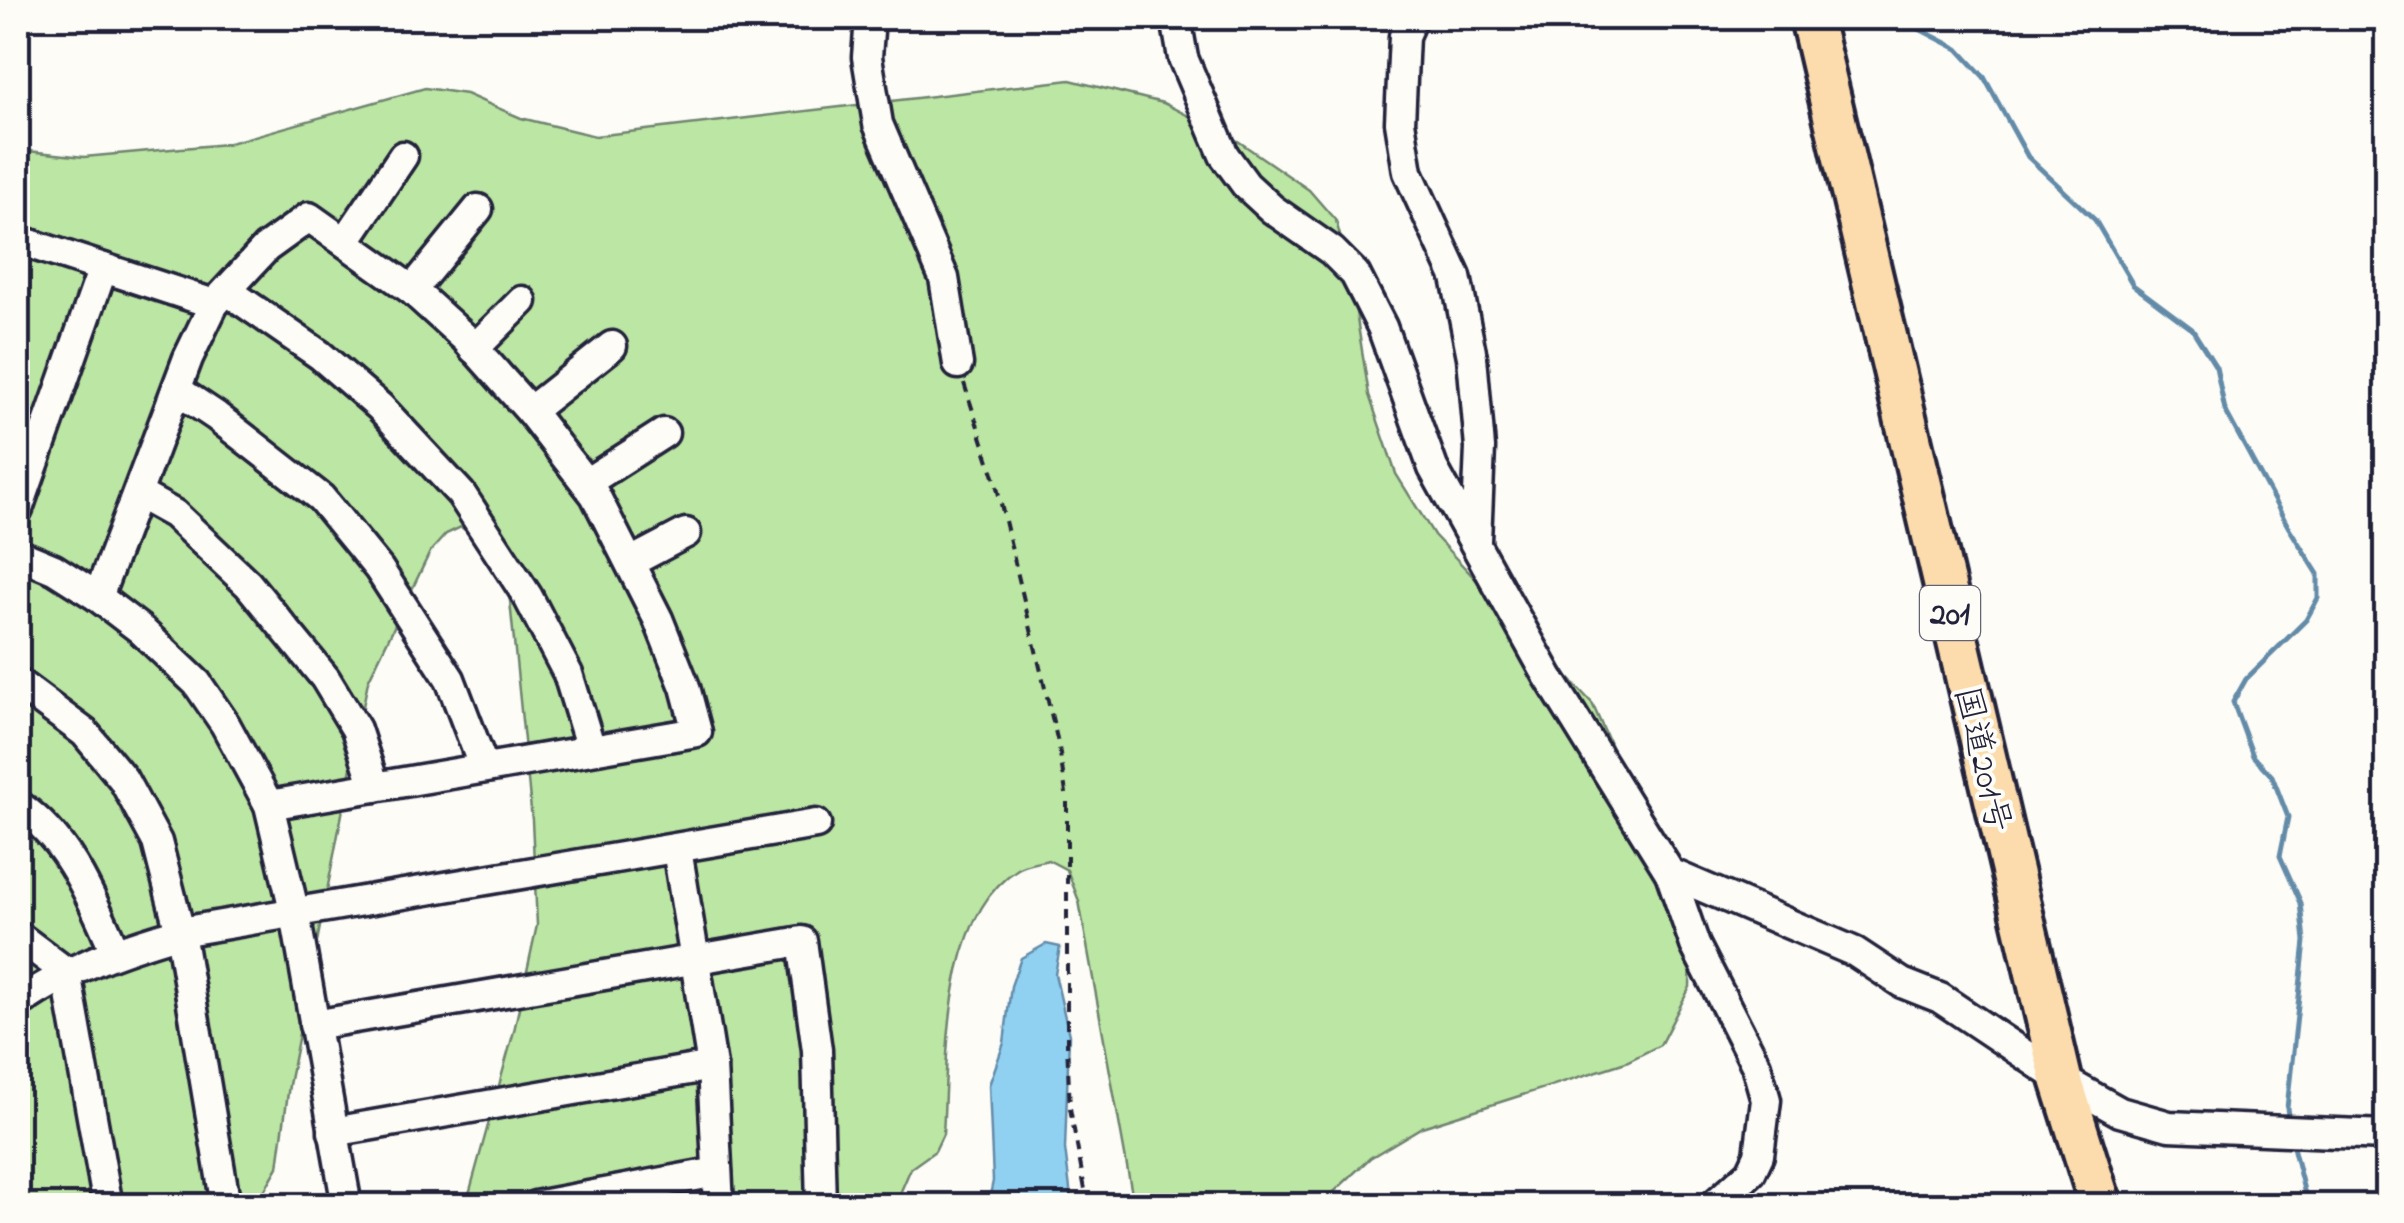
<svg xmlns="http://www.w3.org/2000/svg" width="2404" height="1223" font-family="'Indie Flower','Klee One',sans-serif">
	<style>
		.green { fill: #bce6a3; stroke: #6f846f; stroke-width: 2.5 }
		.water { fill: #90d1f1; stroke: #648ba8; stroke-width: 2.5 }
		.lines { fill: none; stroke-linecap: round; stroke-linejoin: round }
		.stream { stroke: #648ba8; stroke-width: 5 }
		.minor-casing { stroke: #22223b; stroke-width: 35 }
		.highway-casing { stroke: #22223b; stroke-width: 48 }
		.path { stroke: #22223b; stroke-width: 4; stroke-dasharray: 10 8; stroke-linecap: butt }
		.minor { stroke: #fdfcf7; stroke-width: 28 }
		.highway { stroke: #fcdcac; stroke-width: 40 }
		.labels { text-anchor: middle; stroke-width: 8; stroke-linejoin: round; paint-order: stroke }
		.shield { fill: #fdfcf7; stroke: #646373; stroke-width: 2.5 }
		.shield-label { font-size: 32px; font-weight: bold; fill: #22223b }
		.street-label { font-size: 35px; fill: #22223b; stroke: #fdfcf7 }
	</style>
	<rect width="100%" height="100%" fill="#fdfcf7"/>
	<filter id="ink" filterUnits="userSpaceOnUse"><feTurbulence type="fractalNoise" baseFrequency=".01" numOctaves="2"/><feDisplacementMap in="SourceGraphic" scale="20" xChannelSelector="R" yChannelSelector="G"/><feConvolveMatrix kernelMatrix="1 2 1 2 8 2 1 2 1" color-interpolation-filters="sRGB"/></filter>
	<g filter="url(#ink)">
		<path class="green" d="M 1070,80 L 1163,103 L 1238,141 L 1309,190 L 1336,221 L 1349,268 L 1369,395 L 1396,474 L 1434,535 L 1592,703 L 1628,785 L 1691,953 L 1690,987 L 1660,1045 L 1626,1062 L 1422,1127 L 1370,1158 L 1320,1205 L 1134,1205 L 1079,901 L 1067,870 L 1048,860 C 1038,863 1026,864 1018,869 C 943,916 948,1055 943,1134 L 935,1151 L 911,1168 L 895,1205 L 466,1205 L 514,1031 L 537,925 L 532,820 L 510,601 L 498,556 L 461,527 L 446,534 L 430,552 L 368,681 L 289,1085 L 278,1167 L 256,1205 L 18,1206 L 18,150 L 84,157 L 226,144 L 425,88 L 466,94 L 521,118 L 595,136 Z"/>
		<polygon class="water" points="1046,944 1060,947 1055,974 1069,1035 1065,1149 1072,1205 988,1205 993,1181 989,1085 1004,1043 1011,986 1021,958"/>
		<g class="lines">
			<g class="stream">
				<polyline points="1898,18 1958,49 1984,77 2028,157 2095,220 2133,285 2192,329 2216,367 2225,410 2289,528 2318,574 2318,598 2306,620 2246,679 2233,702 2253,756 2272,776 2288,817 2280,856 2301,903 2305,941 2287,1108 2289,1123"/>
				<polyline points="2291,1139 2308,1206"/>
			</g>
			<defs>
				<g id="minor">
					<polyline points="870,18 867,57 878,124 944,278 958,364"/>
					<polyline points="1176,18 1183,58 1224,155 1246,185 1272,209 1332,251 1355,274 1382,327 1433,468 1548,676 1670,873 1695,945 1756,1065 1766,1100 1759,1155 1751,1172 1713,1206"/>
					<polyline points="1412,18 1404,36 1400,122 1408,172 1456,277 1472,357 1480,448 1476,541"/>
					<polyline points="18,240 214,304"/>
					<polyline points="345,242 403,156"/>
					<polyline points="412,290 478,209"/>
					<polyline points="229,292 320,355 380,407 461,494 528,597 568,674 591,749"/>
					<polyline points="474,349 522,301"/>
					<polyline points="177,390 216,416 321,498 379,569 450,679 484,768"/>
					<polyline points="530,411 612,346"/>
					<polyline points="586,483 664,433"/>
					<polyline points="138,494 174,514 248,584 325,678 356,729 375,787"/>
					<polyline points="18,509 103,268"/>
					<polyline points="18,554 54,569 98,597 140,629 197,683 225,724 269,805 295,914 347,1206"/>
					<polyline points="631,562 686,533"/>
					<polyline points="98,597 188,358 214,304 266,248 309,217 412,290 465,338 530,411 595,495 658,619 685,687 697,732 269,805"/>
					<polyline points="18,683 85,733 123,779 157,842 180,932 226,1206"/>
					<path d="M 18,805 C 69,840 90,895 115,951"/>
					<polyline points="677,849 712,1066 719,1206"/>
					<polyline points="1670,873 1855,952 1902,983 1940,998 2061,1079 2120,1112 2169,1126 2386,1135"/>
					<polyline points="18,936 66,972 108,1206"/>
					<path d="M 18,1003 C 71,967 118,950 180,932 L 816,824"/>
					<polyline points="314,1025 802,941 817,1050 821,1206"/>
					<polyline points="333,1132 712,1066"/>
					<polyline points="535,1206 717,1172"/>
				</g>
				<polyline id="highway" points="1811,18 2061,1079 2101,1206"/>
			</defs>
			<use href="#minor" class="minor-casing"/>
			<use href="#highway" class="highway-casing"/>
			<polyline class="path" points="964,383 996,483 1059,747 1067,800 1067,1045 1070,1108 1088,1206"/>
			<use href="#minor" class="minor"/>
			<use href="#highway" class="highway"/>
		</g>
	</g>
	<g class="labels">
		<rect class="shield" x="1920" y="586" width="60" height="54" rx="8"/>
		<g class="shield-label">
			<text x="1950" y="624">201</text>
		</g>
		<g class="street-label">
			<text transform="translate(1984 759) rotate(77)" y="12">国道201号</text>
		</g>
	</g>
	<rect width="2404" height="1223" fill="none" stroke="#fdfcf7" stroke-width="60"/>
	<rect x="30" y="30" width="2344" height="1163" fill="none" stroke="#22223b" stroke-width="4" filter="url(#ink)"/>
</svg>
